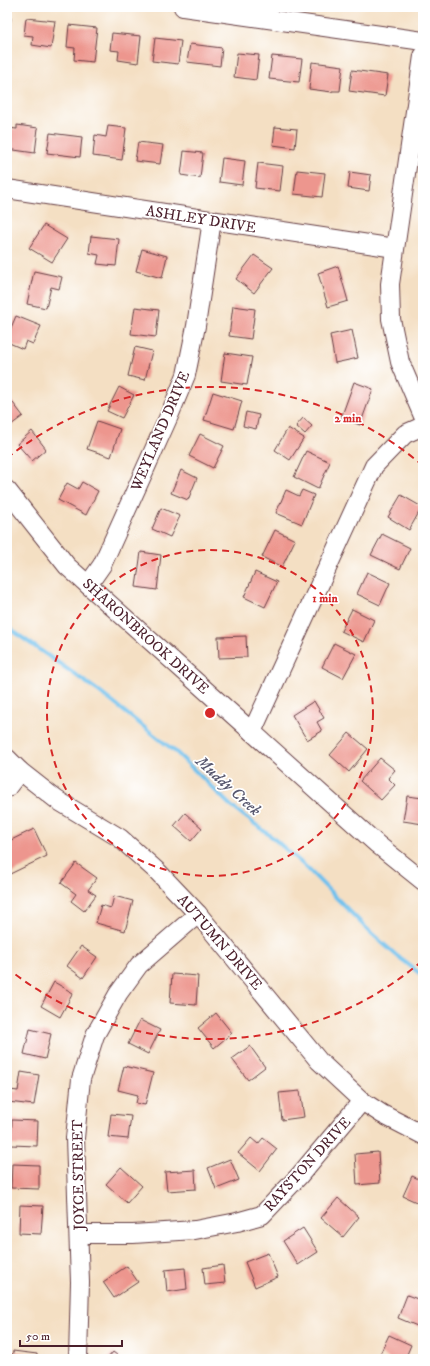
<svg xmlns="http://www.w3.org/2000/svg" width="430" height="1366" font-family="'IM FELL DW Pica',serif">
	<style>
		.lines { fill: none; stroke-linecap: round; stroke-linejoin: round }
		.stream { stroke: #71c1ed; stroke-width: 4 }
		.building { fill: #ed968e }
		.minor-casing { stroke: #643c42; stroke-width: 20 }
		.minor { stroke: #fff; stroke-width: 18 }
		.ring { fill: none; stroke: #d62828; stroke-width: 2; stroke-dasharray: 7 5 }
		.labels { text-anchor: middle; stroke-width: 3.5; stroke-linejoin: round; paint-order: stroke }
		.street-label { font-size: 15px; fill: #4a1f2b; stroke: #fff }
		.water-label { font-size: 16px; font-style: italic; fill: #58586f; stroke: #fff }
		.centre { fill: #d62828; stroke: #fff; stroke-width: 2 }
		.ring-label { font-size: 12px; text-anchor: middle; font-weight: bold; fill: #d62828; stroke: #fff; stroke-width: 3.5; stroke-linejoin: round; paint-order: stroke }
	</style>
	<rect width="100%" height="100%" fill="#fff"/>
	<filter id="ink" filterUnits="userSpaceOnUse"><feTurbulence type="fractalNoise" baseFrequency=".025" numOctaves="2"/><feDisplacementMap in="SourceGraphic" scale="8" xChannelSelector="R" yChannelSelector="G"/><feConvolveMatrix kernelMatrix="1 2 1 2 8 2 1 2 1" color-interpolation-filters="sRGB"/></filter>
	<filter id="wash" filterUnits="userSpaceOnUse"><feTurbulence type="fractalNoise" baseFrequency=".012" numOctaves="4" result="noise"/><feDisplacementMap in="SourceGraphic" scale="16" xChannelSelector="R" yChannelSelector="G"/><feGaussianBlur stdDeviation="0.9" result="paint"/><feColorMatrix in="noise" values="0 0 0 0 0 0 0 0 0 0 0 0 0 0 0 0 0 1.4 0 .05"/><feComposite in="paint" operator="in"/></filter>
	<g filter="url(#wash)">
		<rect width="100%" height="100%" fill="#f4dfc3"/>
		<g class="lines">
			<polyline class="stream" points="7,627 97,690 177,753 231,806 272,837 307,868 370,932 396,955 423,976"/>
		</g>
		<g id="blocks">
			<g class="building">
				<polygon points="7,17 11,18 9,35 7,35"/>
				<polygon points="26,18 55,21 51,48 32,45 33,36 24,35"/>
				<polygon points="69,25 97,28 93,62 74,60 75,48 67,47"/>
				<polygon points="112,33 141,36 138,63 118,60 119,51 110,50"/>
				<polygon points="155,38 181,41 178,64 152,61"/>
				<polygon points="190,44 222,48 220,66 187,62"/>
				<polygon points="237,53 259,55 256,80 234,77"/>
				<polygon points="272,56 302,59 299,82 269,79"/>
				<polygon points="312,62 343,66 340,91 332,91 332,92 309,89"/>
				<polygon points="352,70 388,75 385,96 349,91"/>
				<polygon points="17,125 38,128 35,153 7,149 8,128 17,129"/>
				<polygon points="108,126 126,128 122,160 93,156 95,135 106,137"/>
				<polygon points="275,127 297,129 295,148 273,145"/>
				<polygon points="50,133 82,137 80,157 47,153"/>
				<polygon points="138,142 163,145 160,164 135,161"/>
				<polygon points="184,151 203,153 200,178 181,175"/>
				<polygon points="222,158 245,161 242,185 219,182"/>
				<polygon points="258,163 283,166 280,191 255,188"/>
				<polygon points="297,170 325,173 322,197 294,194"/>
				<polygon points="350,172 371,175 369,191 348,188"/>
				<polygon points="44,225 67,239 52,262 29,248"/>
				<polygon points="91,236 119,239 116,266 97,264 99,255 89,253"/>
				<polygon points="142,249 167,256 162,278 136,271"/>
				<polygon points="254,255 273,268 254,293 236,279"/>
				<polygon points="338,266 348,301 328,307 318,273"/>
				<polygon points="34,271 62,277 59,289 51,287 46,308 27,304"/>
				<polygon points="233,306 255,309 251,339 229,336"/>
				<polygon points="135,307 159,310 156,337 131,334"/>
				<polygon points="16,316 41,326 33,344 26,341 23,349 7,342 7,337"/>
				<polygon points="352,330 358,358 335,363 330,335"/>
				<polygon points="135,347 152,351 145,380 128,376"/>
				<polygon points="225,353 252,357 247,385 221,381"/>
				<polygon points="354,382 373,389 360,425 341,418"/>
				<polygon points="119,387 134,395 122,418 107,411"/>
				<polygon points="213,392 242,401 234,429 204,420"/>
				<polygon points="7,395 23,416 7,428"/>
				<polygon points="246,412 259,415 256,429 243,426"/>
				<polygon points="303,418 312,426 305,434 296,426"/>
				<polygon points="97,421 120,429 111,457 87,449"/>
				<polygon points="288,428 304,438 290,460 275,450"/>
				<polygon points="32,431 46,449 32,461 17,444"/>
				<polygon points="200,434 224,446 213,468 189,456"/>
				<polygon points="306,451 330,462 318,489 294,477"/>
				<polygon points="181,470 197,478 188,500 171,493"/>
				<polygon points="82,482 98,491 86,515 58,500 67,483 78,489"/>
				<polygon points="286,490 299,496 302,490 314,495 302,524 276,513"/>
				<polygon points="401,495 422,507 409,530 388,517"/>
				<polygon points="161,508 180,516 170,537 152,529"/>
				<polygon points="275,530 295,540 282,567 262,557"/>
				<polygon points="382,534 410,548 400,569 371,555"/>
				<polygon points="141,552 161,555 157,590 136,587"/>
				<polygon points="255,572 277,582 265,607 244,597"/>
				<polygon points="367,572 390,583 380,605 357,594"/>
				<polygon points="352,609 374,620 364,642 341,631"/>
				<polygon points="246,636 247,657 219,658 218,637"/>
				<polygon points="334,643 356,654 343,678 322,667"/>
				<polygon points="314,701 324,718 317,722 322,731 307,740 292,715"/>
				<polygon points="349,733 368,749 349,772 330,755"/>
				<polygon points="380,758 395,770 388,778 395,785 381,800 360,781"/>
				<polygon points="407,796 423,798 423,824 403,821"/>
				<polygon points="185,813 202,828 191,841 174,826"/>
				<polygon points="34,829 47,856 10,874 7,868 7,855 10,853 7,847 7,842"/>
				<polygon points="76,863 97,878 88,890 96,895 84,911 71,901 76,894 61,883"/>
				<polygon points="114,896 133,901 125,931 96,923 101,905 111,908"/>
				<polygon points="81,946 97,957 83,978 67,966"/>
				<polygon points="172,974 198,976 196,1005 170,1003"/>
				<polygon points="54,982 73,993 60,1017 41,1006"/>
				<polygon points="216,1013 232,1033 214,1048 198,1028"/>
				<polygon points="140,1020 160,1030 148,1054 128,1044"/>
				<polygon points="30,1029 51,1034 45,1059 24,1054"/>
				<polygon points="250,1046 265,1067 248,1080 232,1059"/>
				<polygon points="124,1066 153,1073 145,1105 136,1103 138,1095 118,1090"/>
				<polygon points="21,1072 39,1075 34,1105 8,1102 10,1090 18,1091"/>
				<polygon points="300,1091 304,1117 282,1120 279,1093"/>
				<polygon points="111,1114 131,1116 128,1139 108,1137"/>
				<polygon points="12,1120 38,1121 37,1146 11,1145"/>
				<polygon points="251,1138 258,1144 263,1138 277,1149 260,1171 238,1153"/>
				<polygon points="378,1152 380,1183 357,1185 355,1154"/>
				<polygon points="230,1159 239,1180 216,1189 208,1168"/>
				<polygon points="12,1164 39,1165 39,1189 11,1188"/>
				<polygon points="121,1167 142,1186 127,1203 106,1184"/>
				<polygon points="195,1170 196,1189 167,1191 165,1172"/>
				<polygon points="412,1176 423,1181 423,1205 403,1196"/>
				<polygon points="338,1198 359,1217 343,1237 321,1218"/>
				<polygon points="20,1205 43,1206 41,1234 19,1233"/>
				<polygon points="303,1228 318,1252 298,1265 283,1241"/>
				<polygon points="268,1253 278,1277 255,1287 245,1262"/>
				<polygon points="223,1265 225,1283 205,1285 203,1268"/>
				<polygon points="127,1266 138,1282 114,1298 103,1282"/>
				<polygon points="185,1268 187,1289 167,1292 165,1270"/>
				<polygon points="407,1295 423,1301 422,1328 398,1318"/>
				<polygon points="389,1335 411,1345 405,1359 390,1359 380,1354"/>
				<polygon points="13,1351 37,1354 37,1359 12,1359"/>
				<polygon points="113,1352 122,1359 107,1359"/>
			</g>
		</g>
	</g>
	<g filter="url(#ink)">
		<use href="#blocks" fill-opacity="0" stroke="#643c42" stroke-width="1"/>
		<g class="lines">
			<defs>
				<g id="minor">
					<polyline points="183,7 423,41"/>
					<polyline points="423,56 390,284 391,319 400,362 423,416"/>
					<polyline points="7,189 395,248"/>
					<polyline points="7,490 67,566 377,844 423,881"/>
					<polyline points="88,585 102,565 169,416 186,375 196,326 212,220"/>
					<polyline points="252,732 374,466 405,434 423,426"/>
					<polyline points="7,758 20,771 57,800 120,838 158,872 198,914 319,1061 362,1101 382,1114 423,1135"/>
					<polyline points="7,788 20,771"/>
					<polyline points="79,1234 133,1234 195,1230 237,1222 262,1215 299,1176 362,1101"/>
					<polyline points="78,1359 80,1282 75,1138 81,1079 95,1035 118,994 139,965 198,914"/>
				</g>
			</defs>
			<use href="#minor" class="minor-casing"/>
			<use href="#minor" class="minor"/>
		</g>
	</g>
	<g class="ring">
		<circle cx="210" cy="713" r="163"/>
		<path d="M422 961A326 326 0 0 1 7 968M7 458A326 326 0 0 1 422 465"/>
	</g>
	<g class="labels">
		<g class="street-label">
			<text transform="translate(201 219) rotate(9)" y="5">ASHLEY DRIVE</text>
			<text transform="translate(160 431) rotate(-67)" y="5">WEYLAND DRIVE</text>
			<text transform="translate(146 636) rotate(42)" y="5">SHARONBROOK DRIVE</text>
			<text transform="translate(220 942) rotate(49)" y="5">AUTUMN DRIVE</text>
			<text transform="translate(307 1164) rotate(-48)" y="5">RAYSTON DRIVE</text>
			<text transform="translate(78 1175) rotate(-91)" y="5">JOYCE STREET</text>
		</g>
		<g class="water-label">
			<text transform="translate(229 785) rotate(42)" y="6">Muddy Creek</text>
		</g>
	</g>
	<circle cx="210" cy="713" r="6" class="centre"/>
	<g class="ring-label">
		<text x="348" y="422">2 min</text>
		<text x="325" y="602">1 min</text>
	</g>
	<rect width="430" height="1366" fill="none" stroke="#fff" stroke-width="24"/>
	<path d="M20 1340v6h102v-6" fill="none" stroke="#4a1f2b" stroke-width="2"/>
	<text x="26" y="1340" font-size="12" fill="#4a1f2b" stroke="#ffffff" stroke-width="3" paint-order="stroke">50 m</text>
</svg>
